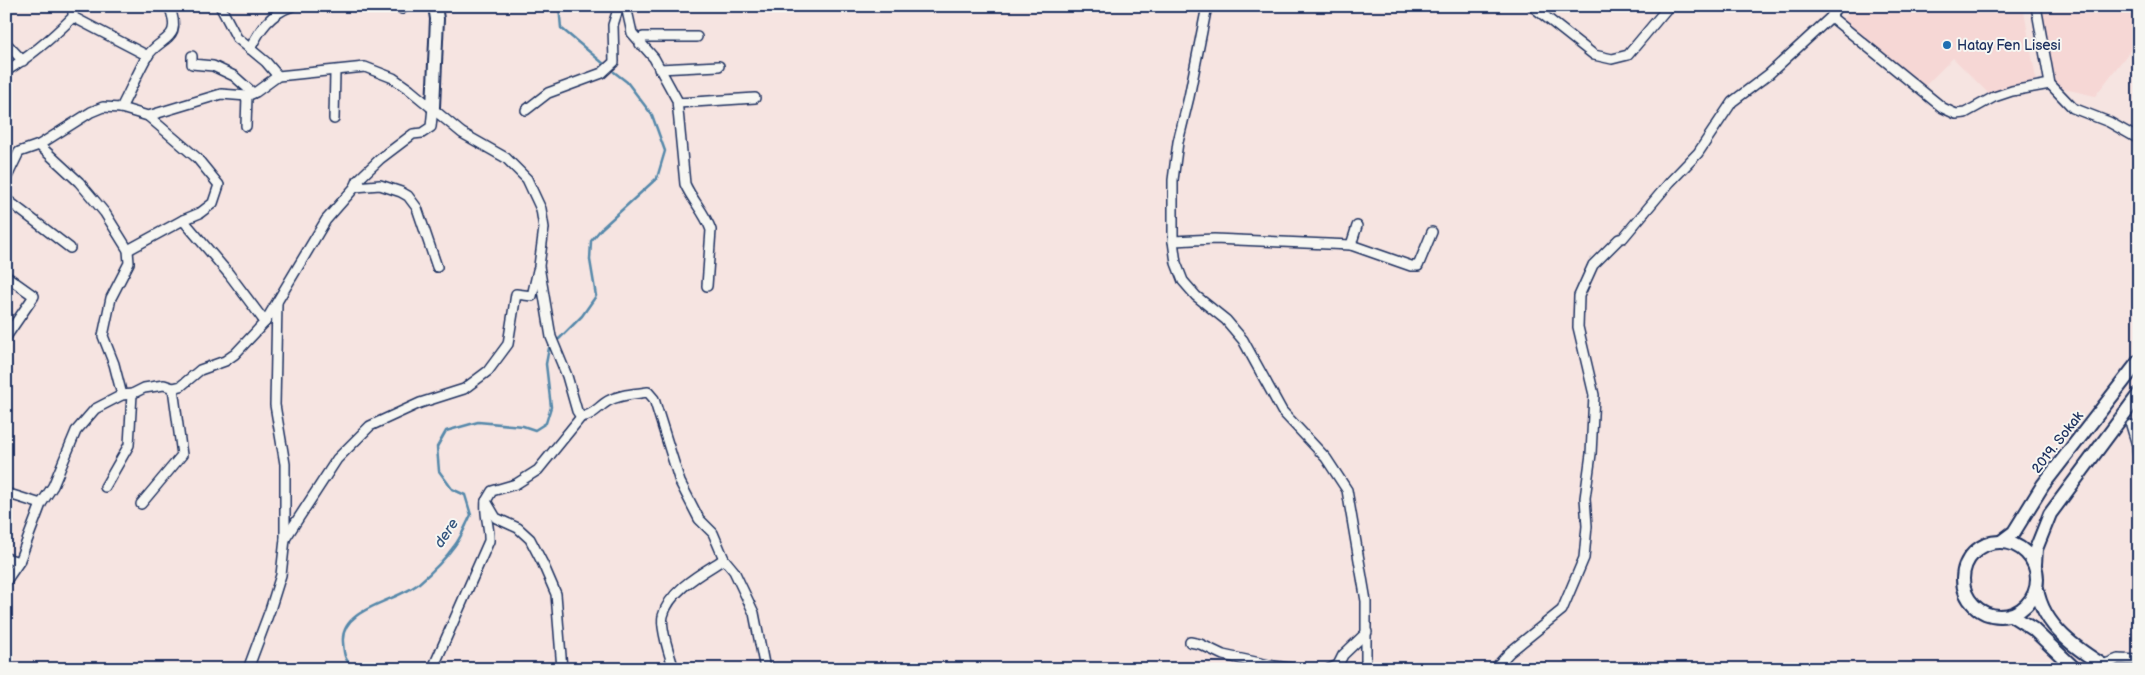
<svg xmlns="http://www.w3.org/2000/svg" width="2145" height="675" font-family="'Balsamiq Sans',sans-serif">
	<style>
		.built { fill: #f6d7d5 }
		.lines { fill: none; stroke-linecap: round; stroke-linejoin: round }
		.stream { stroke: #58a; stroke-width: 2.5 }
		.street-casing { stroke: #1b2f5e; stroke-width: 12 }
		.secondary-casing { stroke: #1b2f5e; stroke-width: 16 }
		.street { stroke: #f6f6f2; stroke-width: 9 }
		.secondary { stroke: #f6f6f2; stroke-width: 12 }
		.poi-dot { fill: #1f6fb2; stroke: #f6f6f2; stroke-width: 2 }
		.labels { text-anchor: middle; stroke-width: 4; stroke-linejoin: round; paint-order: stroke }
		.poi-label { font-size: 14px; fill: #1b2f5e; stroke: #f6f6f2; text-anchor: start }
		.street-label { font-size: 14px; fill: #1b2f5e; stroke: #f6f6f2 }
		.water-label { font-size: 15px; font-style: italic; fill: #33547e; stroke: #f6f6f2 }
	</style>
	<rect width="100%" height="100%" fill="#f6e4e1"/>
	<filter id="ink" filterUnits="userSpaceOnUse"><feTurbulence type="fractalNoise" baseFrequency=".02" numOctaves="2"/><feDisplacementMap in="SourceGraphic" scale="10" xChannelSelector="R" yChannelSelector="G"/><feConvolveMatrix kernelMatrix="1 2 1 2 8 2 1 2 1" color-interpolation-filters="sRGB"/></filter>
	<g filter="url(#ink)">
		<g class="built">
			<polygon points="1854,6 2023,6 2036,79 2025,89 1991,96 1953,58 1920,91 1845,27 1844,19"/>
			<polygon points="2039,6 2139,6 2139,39 2095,96 2056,87 2047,56"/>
		</g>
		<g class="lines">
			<g class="stream">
				<polyline points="559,6 561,28 604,64"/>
				<polyline points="559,339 582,316 596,296 590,260 591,241 602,228 657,178 665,151 652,115 627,82 614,72"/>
				<path d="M 354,669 C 344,658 344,656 343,642 C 340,608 398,601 418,584 C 431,573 445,559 455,545 C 462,536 466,524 471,515 L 465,495 L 452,489 L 439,471 L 437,447 L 446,431 L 478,422 L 523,426 L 535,430 L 546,423 L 551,407 L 546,364 L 549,348"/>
			</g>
			<defs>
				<g id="street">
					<polyline points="220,6 237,38 266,62 278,76"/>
					<polyline points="401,6 402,9"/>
					<path d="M 626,6 L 632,33 L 654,58 L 677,100 L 685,184 C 692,200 705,213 711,230 L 707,286"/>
					<polyline points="1207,6 1189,97 1178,142 1173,180 1173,241 1176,263 1183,281 1196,296 1226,320 1243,340 1282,411 1326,458 1347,490 1366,601 1366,669"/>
					<polyline points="1532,6 1594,55 1612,59 1628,55 1669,6"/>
					<polyline points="2036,6 2050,84 2073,108 2109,122 2139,139"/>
					<polyline points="73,17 148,56"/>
					<polyline points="1831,17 1943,108 1956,114 1965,113 1994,97 2012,91 2050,84"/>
					<polyline points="6,43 23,61"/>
					<polyline points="640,44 643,37 697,37"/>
					<path d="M 250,49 C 260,29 270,14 292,6"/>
					<polyline points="192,56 192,64 213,66 234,76 253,93"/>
					<polyline points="659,69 719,66"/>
					<path d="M 6,71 C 31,56 52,38 73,17 L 73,6"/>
					<polyline points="678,103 755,98"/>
					<path d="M 121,108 C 130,91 137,74 146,58 C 159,36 184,42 169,6"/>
					<polyline points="526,110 548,93 602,73 614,62 613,25 619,6"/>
					<path d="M 148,116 L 221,94 L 247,96 L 256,92 L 278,76 L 365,67 L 393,78 L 410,90 L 462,133 L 506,158 L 527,179 L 541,209 L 544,228 L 539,266 L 551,337 L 567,376 L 577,411 L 581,417 C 593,416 599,406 608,401 C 620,394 635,394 648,392 L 654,399 L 680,482 L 699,519 L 713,533 L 724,559 L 734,571 L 754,613 L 765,669"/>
					<polyline points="334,119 335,72"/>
					<polyline points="246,126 247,96"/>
					<polyline points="39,145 79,182 105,213 128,250 129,263 111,298 103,336 114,364 122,395"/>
					<polyline points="6,179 19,152 39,145 91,112 103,107 121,108 148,116 197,158 219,185 213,203 200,213 183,220 128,250"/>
					<polyline points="355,187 380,185 401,192 408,196 417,208 437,267"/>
					<polyline points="6,199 70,248"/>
					<polyline points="183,220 229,274 265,322"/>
					<polyline points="1173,241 1214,239 1351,245 1411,266 1418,266 1432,232"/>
					<polyline points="1351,245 1357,226"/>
					<polyline points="6,276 34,296 6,337"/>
					<polyline points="2131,425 2137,445 2139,467"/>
					<polyline points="105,487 129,445 132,394"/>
					<polyline points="6,493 41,504"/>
					<polyline points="141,504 182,455 173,388"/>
					<polyline points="285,539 337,459 370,426 420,403 464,389 488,371 508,344 516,294 532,296 538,270"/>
					<polyline points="6,558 19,562"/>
					<polyline points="6,581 19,562 41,504 53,486 76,431 95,409 122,395 132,394 144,388 164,385 173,388 181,386 200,370 225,361 235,354 265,322 326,220 355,187 358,180 380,159 413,134 422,133 431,127 433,107"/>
					<polyline points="1190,642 1200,644 1223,655 1274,666 1299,669"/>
					<polyline points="2103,665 2118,659 2139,660"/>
					<path d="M 433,668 L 489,541 C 490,527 484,515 486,501"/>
					<polyline points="248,669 270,610 281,575 285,539 285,464 275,405 277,303"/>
					<polyline points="562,669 556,594 543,564 530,539 518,528 496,518 486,501 492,491 516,484 538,470 581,417"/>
					<path d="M 674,669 C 670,657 660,627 663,616 C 669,590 704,572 724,559"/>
					<polyline points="1329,669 1338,665 1343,655 1367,632"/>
					<polyline points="1494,669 1510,652 1562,610 1584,558 1587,526 1585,498 1591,454 1594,395 1578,327 1579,296 1593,265 1619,239 1623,238 1670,182 1698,153 1732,102 1769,74 1831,17 1837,6"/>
				</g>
				<g id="secondary">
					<polyline points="433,107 437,19 435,6"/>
					<polyline points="2002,541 2014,532 2043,485 2139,361"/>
					<circle cx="2000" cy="579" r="37"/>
					<polyline points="2035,564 2036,549 2050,514 2139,394"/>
					<path d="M 2037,589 C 2043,627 2078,650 2109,669"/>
					<polyline points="2011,615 2033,629 2075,669"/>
				</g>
			</defs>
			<use href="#street" class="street-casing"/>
			<use href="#secondary" class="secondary-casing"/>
			<use href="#street" class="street"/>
			<use href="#secondary" class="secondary"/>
		</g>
	</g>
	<circle class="poi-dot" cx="1947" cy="45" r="5"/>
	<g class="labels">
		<g class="poi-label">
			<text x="1957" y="50">Hatay Fen Lisesi</text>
		</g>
		<g class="street-label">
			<text transform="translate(2057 442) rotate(-52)" y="5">2019. Sokak</text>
		</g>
		<g class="water-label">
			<text transform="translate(446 533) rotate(-56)" y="5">dere</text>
		</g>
	</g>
	<rect width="2145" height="675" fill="none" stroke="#f6f6f2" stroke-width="25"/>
	<rect x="12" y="12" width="2120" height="650" fill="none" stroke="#1b2f5e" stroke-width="2" filter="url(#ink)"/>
</svg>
